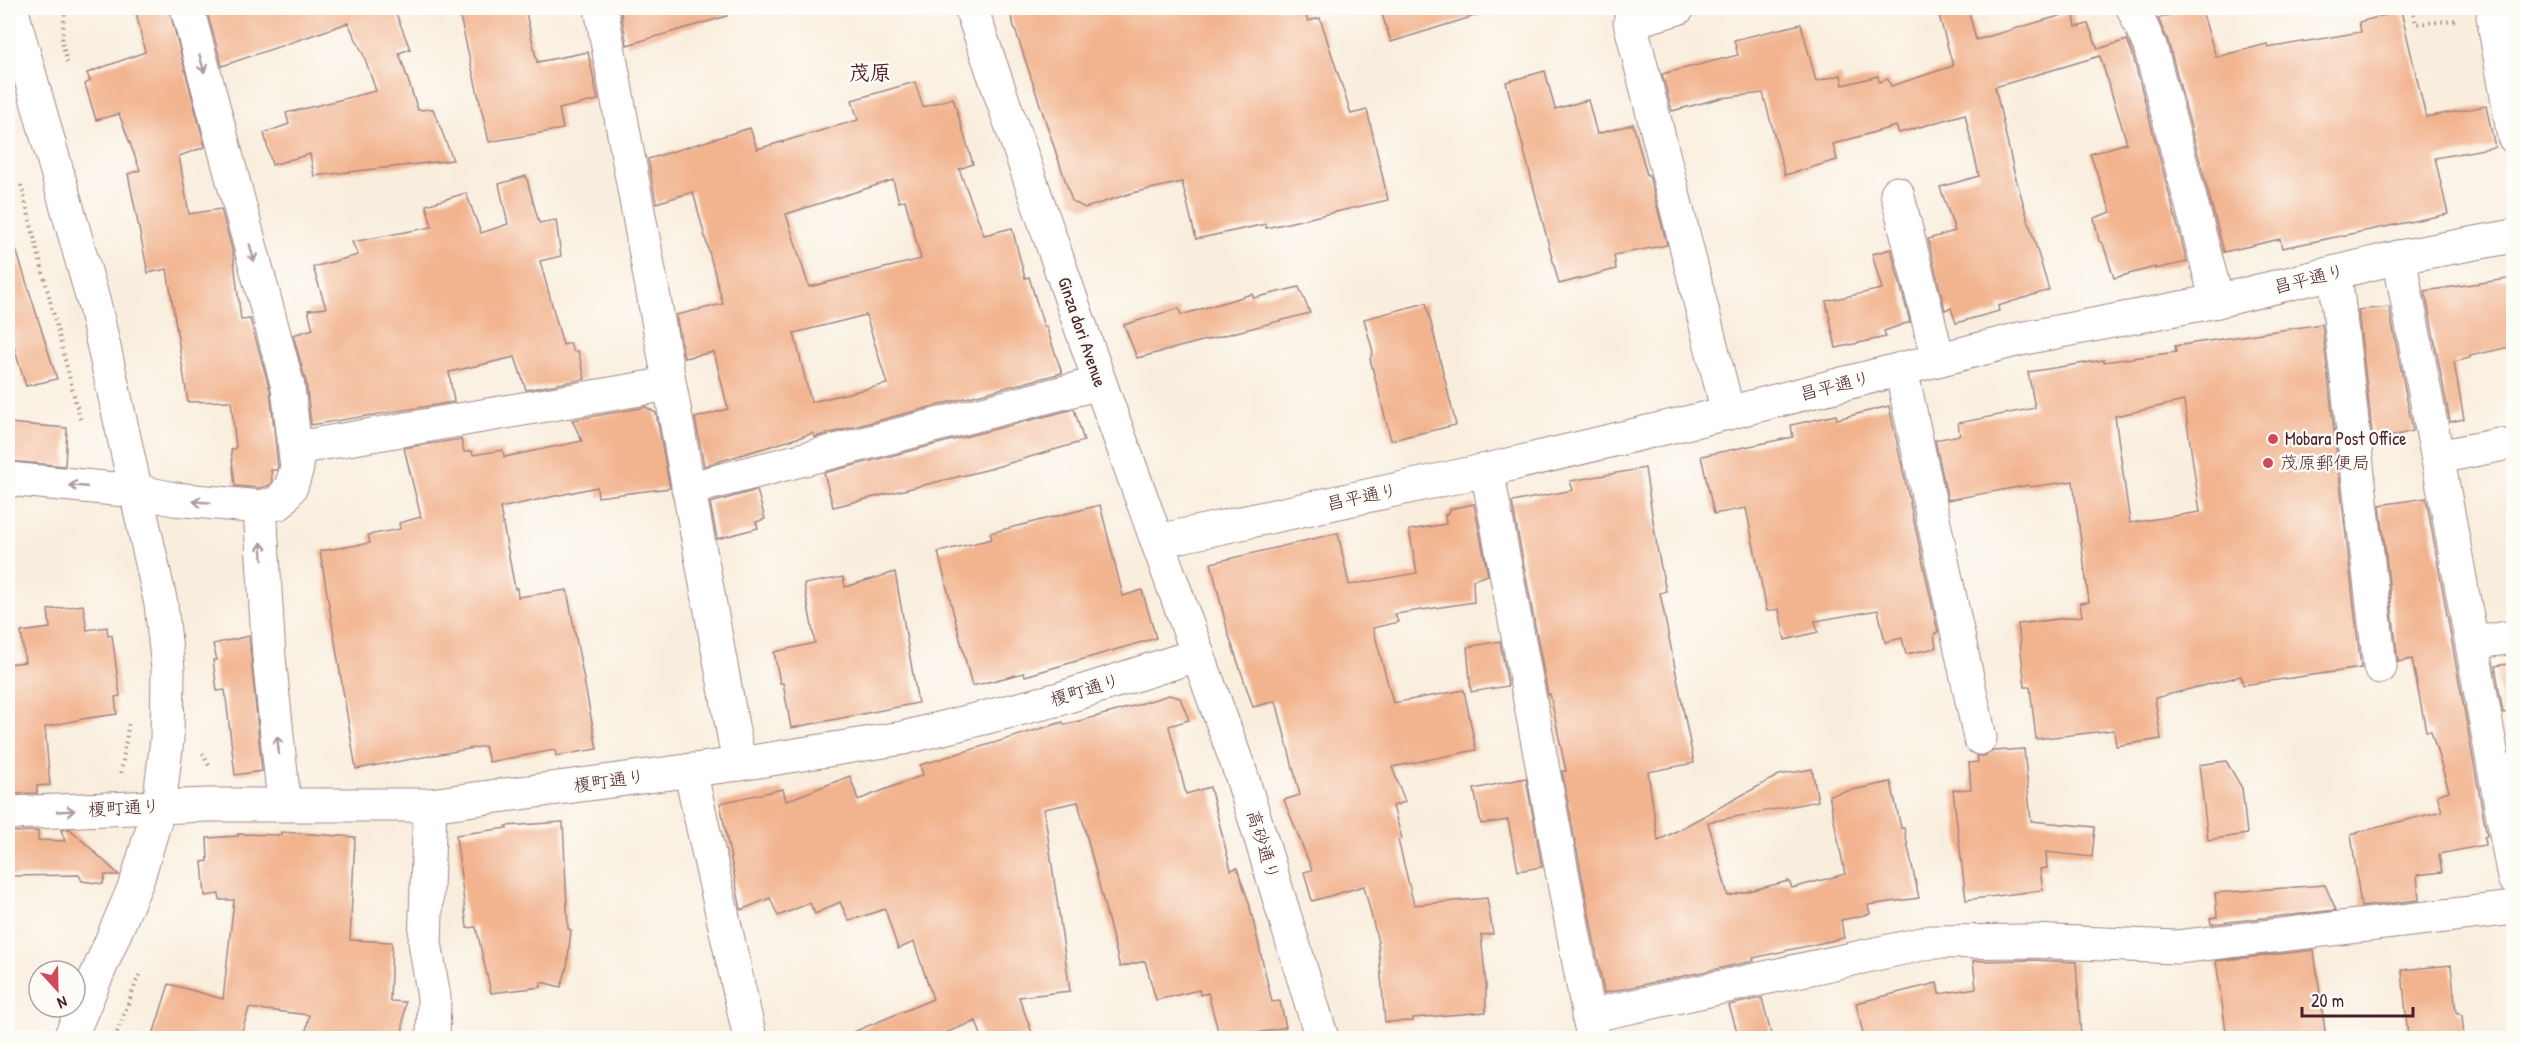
<svg xmlns="http://www.w3.org/2000/svg" width="2521" height="1046" font-family="'Patrick Hand','Klee One',sans-serif">
	<style>
		.building { fill: #f2b48f; fill-rule: evenodd }
		.lines { fill: none; stroke-linecap: round; stroke-linejoin: round }
		.minor-casing { stroke: #a28684; stroke-width: 35 }
		.path { stroke: #a28684; stroke-width: 4; stroke-dasharray: 1.5 4.5; stroke-linecap: butt }
		.minor { stroke: #fff; stroke-width: 33 }
		.oneway { stroke: #ae9aa0 }
		.poi-dot { fill: #d1495b; stroke: #fdfcf7; stroke-width: 2 }
		.labels { text-anchor: middle; stroke-width: 5; stroke-linejoin: round; paint-order: stroke }
		.street-label { font-size: 18px; fill: #4a1f2b; stroke: #fdfcf7 }
		.poi-label { font-size: 18px; fill: #4a1f2b; stroke: #fdfcf7; text-anchor: start }
		.quarter-label { font-size: 21px; font-weight: bold; fill: #4a1f2b; stroke: #fdfcf7 }
	</style>
	<rect width="100%" height="100%" fill="#fdfcf7"/>
	<filter id="ink" filterUnits="userSpaceOnUse"><feTurbulence type="fractalNoise" baseFrequency=".0167" numOctaves="2"/><feDisplacementMap in="SourceGraphic" scale="12" xChannelSelector="R" yChannelSelector="G"/><feConvolveMatrix kernelMatrix="1 2 1 2 8 2 1 2 1" color-interpolation-filters="sRGB"/></filter>
	<filter id="wash" filterUnits="userSpaceOnUse"><feTurbulence type="fractalNoise" baseFrequency=".008" numOctaves="4" result="noise"/><feDisplacementMap in="SourceGraphic" scale="24" xChannelSelector="R" yChannelSelector="G"/><feGaussianBlur stdDeviation="1.35" result="paint"/><feColorMatrix in="noise" values="0 0 0 0 0 0 0 0 0 0 0 0 0 0 0 0 0 1.4 0 .05"/><feComposite in="paint" operator="in"/></filter>
	<g filter="url(#wash)">
		<rect width="100%" height="100%" fill="#f9eede"/>
		<g id="blocks">
			<g class="building">
				<polygon points="135,8 169,8 205,147 179,156 189,214 221,209 233,253 241,320 250,319 270,390 278,466 277,470 271,470 272,481 268,486 259,488 235,486 231,450 236,448 231,401 188,402 167,269 148,273 128,174 140,170 119,114 96,120 85,84 90,81 87,73 145,52"/>
				<polygon points="206,8 394,8 410,49 399,53 418,110 433,109 453,160 314,176 310,154 272,165 264,133 289,124 286,113 376,91 364,56 348,23 222,66"/>
				<polygon points="458,8 525,8 537,62 588,52 598,100 559,109 563,129 489,142"/>
				<polygon points="620,8 726,8 727,16 627,45"/>
				<polygon points="1008,8 1303,8 1308,21 1320,18 1351,114 1367,110 1388,200 1266,228 1266,224 1196,239 1182,182 1132,193 1085,208 1072,201"/>
				<polygon points="1380,8 1480,8 1481,14 1391,42"/>
				<polygon points="1937,8 1968,8 1976,40 2073,12 2076,27 2088,24 2098,49 2127,40 2132,52 2187,262 2155,269 2155,267 2114,278 2103,244 2099,241 2094,218 2111,212 2090,154 2127,143 2100,56 1995,87 2014,172 2049,290 1998,306 1999,311 1956,323 1951,308 1945,310 1928,239 1955,231 1940,187 1979,176 1965,114 1899,133 1896,126 1833,144 1837,160 1785,175 1763,93 1721,98 1672,111 1662,74 1738,55 1734,40 1801,24 1816,81 1841,75 1843,85 1878,76 1879,82 1888,79 1891,86 1953,66"/>
				<polygon points="2195,8 2201,8 2216,57 2267,44 2268,48 2361,32 2359,22 2401,11 2426,117 2486,106 2495,147 2435,158 2448,214 2282,248 2280,239 2224,252 2168,41 2158,18"/>
				<polygon points="1545,71 1555,109 1588,100 1597,134 1633,124 1647,175 1649,175 1667,245 1614,255 1616,269 1559,284 1506,82"/>
				<path d="M 915,82 L 923,107 L 953,98 L 973,164 L 959,169 L 984,235 L 1012,228 L 1025,278 L 1029,277 L 1044,327 L 1046,326 L 1062,373 L 815,437 L 814,433 L 704,466 L 695,418 L 728,409 L 714,352 L 684,358 L 676,315 L 723,304 L 693,192 L 656,203 L 648,159 L 750,128 L 757,149 L 858,120 L 852,100 ZM 893,180 L 899,202 L 905,200 L 921,259 L 809,287 L 786,214 ZM 866,315 L 887,384 L 811,402 L 794,333 Z"/>
				<polygon points="526,176 539,223 556,220 561,256 540,261 563,345 570,343 573,351 578,351 585,379 526,390 515,357 449,372 454,402 311,425 306,382 293,335 313,329 308,310 326,308 313,267 358,255 352,242 432,227 426,205 466,193 481,233 508,224 499,184"/>
				<polygon points="14,243 57,379 26,386 8,329 8,245"/>
				<polygon points="1891,249 1910,322 1884,331 1886,337 1836,348 1826,301 1882,289 1872,254"/>
				<polygon points="2514,278 2514,346 2470,356 2470,358 2454,362 2464,419 2450,422 2425,291"/>
				<polygon points="1299,287 1310,313 1137,358 1124,325 1179,308 1181,315 1252,294 1254,298"/>
				<polygon points="1426,303 1456,425 1391,440 1370,359 1373,352 1364,319"/>
				<polygon points="2389,307 2413,431 2373,441 2358,310"/>
				<path d="M 2322,324 L 2361,668 L 2243,685 L 2241,676 L 2155,698 L 2161,739 L 2116,746 L 2114,730 L 2036,739 L 2030,687 L 2025,687 L 2018,624 L 2082,616 L 2080,603 L 2089,602 L 2073,481 L 2030,487 L 2029,485 L 1948,500 L 1935,440 L 1960,435 L 1958,423 L 2035,408 L 2028,372 L 2104,360 L 2104,362 L 2176,352 L 2175,346 ZM 2184,401 L 2200,512 L 2130,523 L 2115,416 Z"/>
				<polygon points="1889,406 1938,632 1934,634 1936,648 1906,654 1902,638 1885,642 1878,610 1815,621 1818,632 1785,640 1779,609 1767,611 1746,508 1714,514 1701,456 1793,437 1791,425 1836,415 1837,419"/>
				<polygon points="646,407 656,413 670,488 598,497 597,487 500,508 515,589 517,588 518,597 567,590 597,749 556,756 555,750 489,762 485,746 356,769 320,551 370,543 368,535 400,529 399,523 421,517 404,448 461,439 464,452 472,451 473,455 503,450 504,457 582,441 572,420"/>
				<polygon points="1074,409 1084,441 986,470 833,507 824,473"/>
				<polygon points="8,423 67,428 65,466 8,461"/>
				<polygon points="1645,468 1658,553 1666,591 1660,593 1694,763 1648,772 1658,841 1779,775 1812,769 1818,801 1708,822 1728,896 1789,881 1792,888 1845,874 1829,795 1891,782 1901,828 1904,828 1919,898 1868,905 1870,914 1841,920 1844,938 1753,958 1754,961 1604,993 1562,771 1566,771 1550,694 1548,695 1512,502 1573,490 1570,481"/>
				<polygon points="757,490 765,519 756,522 758,528 717,539 710,503"/>
				<polygon points="2426,498 2487,836 2484,837 2485,845 2439,854 2442,872 2417,875 2419,900 2361,907 2351,834 2442,811 2437,795 2449,791 2431,731 2426,731 2412,659 2398,662 2380,505"/>
				<polygon points="1474,504 1488,575 1473,580 1474,602 1395,614 1398,622 1373,628 1393,703 1464,690 1476,750 1392,767 1405,802 1393,806 1402,839 1398,840 1414,905 1487,898 1493,934 1481,935 1486,985 1486,1012 1413,1018 1413,1021 1385,1022 1378,942 1364,886 1312,901 1304,872 1312,870 1284,800 1300,795 1276,701 1253,707 1228,633 1211,563 1338,533 1349,585 1417,573 1409,530 1446,524 1445,515 1449,513 1450,509"/>
				<polygon points="1100,505 1123,596 1142,590 1156,638 1025,676 1024,673 972,686 938,552 992,539 990,533"/>
				<polygon points="895,572 918,703 791,728 783,683 780,683 774,652 815,643 804,584 843,577 845,587"/>
				<polygon points="83,605 87,630 107,627 108,636 112,635 120,696 115,697 117,714 82,719 45,727 50,785 37,786 37,793 8,794 8,664 25,662 21,632 50,628 48,610"/>
				<polygon points="249,636 262,771 235,775 225,690 217,691 213,660 217,660 213,644"/>
				<polygon points="1500,641 1508,686 1471,692 1467,647"/>
				<polygon points="2514,663 2514,711 2503,713 2495,666"/>
				<polygon points="1169,695 1180,698 1189,720 1169,726 1186,794 1210,787 1231,870 1237,868 1249,903 1272,1002 1280,1001 1286,1027 1239,1037 1238,1034 1219,1035 1208,993 1200,995 1199,990 1156,1000 1145,961 1120,967 1078,802 1044,809 1070,991 1019,997 1032,1033 1016,1038 982,1038 976,1021 932,1038 839,1038 933,999 914,942 898,949 885,909 849,921 840,902 815,914 810,903 778,916 770,898 741,910 720,803 783,789 786,801 850,776 858,800 923,775 920,765 1063,722 1064,725 1117,711"/>
				<polygon points="2024,749 2031,821 2095,827 2092,857 2046,852 2047,868 2040,869 2043,890 1966,900 1953,790 1971,789 1969,763 1978,762 1977,756 1984,756 1993,751"/>
				<polygon points="2226,761 2242,788 2247,834 2208,840 2199,765"/>
				<polygon points="1526,778 1542,867 1518,871 1508,820 1481,824 1474,789"/>
				<polygon points="563,822 568,929 571,930 567,967 561,987 541,982 541,987 491,993 476,927 467,928 456,835 507,828 506,826"/>
				<polygon points="70,829 119,875 105,875 103,884 82,881 79,875 8,876 8,832 38,831 38,840 65,841 61,830"/>
				<polygon points="281,832 355,837 350,940 392,942 390,1001 405,1002 402,1038 327,1035 306,1031 309,1015 249,1008 240,1038 152,1038 169,984 223,999 234,900 220,900 219,894 205,896 202,862 208,861 207,838 238,836 238,834 281,835"/>
				<polygon points="2325,885 2336,910 2211,924 2210,918 2217,917 2215,893"/>
				<polygon points="2314,950 2326,1038 2227,1038 2216,961"/>
				<polygon points="2030,960 2076,962 2081,1038 1864,1038 1856,1003 1937,983 1939,994 1976,988 1973,961"/>
				<polygon points="2451,965 2456,1012 2462,1015 2464,1038 2408,1038 2402,970"/>
				<polygon points="1762,998 1772,1038 1739,1038 1729,1005"/>
			</g>
		</g>
	</g>
	<g filter="url(#ink)">
		<use href="#blocks" fill-opacity="0" stroke="#a28684" stroke-width="1.5"/>
		<g class="lines">
			<defs>
				<g id="minor">
					<polyline points="11,8 95,307 161,604 168,669 167,739 159,807 137,881 70,1038"/>
					<polyline points="601,8 739,764"/>
					<polyline points="971,8 1100,383 1241,774 1322,1038"/>
					<polyline points="1678,8 1630,22 1728,413"/>
					<polyline points="2133,8 2150,46 2217,301"/>
					<polyline points="2493,17 2514,137"/>
					<polyline points="1897,193 1938,359"/>
					<polyline points="2399,257 2450,523 2514,878"/>
					<polyline points="2335,273 2380,667"/>
					<polyline points="1901,369 1980,738"/>
					<polyline points="296,448 669,384"/>
					<polyline points="2438,457 2499,445"/>
					<polyline points="1487,470 1593,1038"/>
					<polyline points="8,479 136,491 174,499 260,507 279,503 291,487 297,468 288,387 187,8"/>
					<polyline points="688,489 1100,383"/>
					<polyline points="260,507 269,657 284,803"/>
					<polyline points="1158,541 1487,470 1728,413 2020,339 2217,301 2399,257 2514,236"/>
					<polyline points="2472,643 2514,637"/>
					<polyline points="690,770 750,1038"/>
					<polyline points="430,805 425,942 434,998 433,1038"/>
					<polyline points="8,813 207,805 430,805 739,764 903,738 1059,699 1197,655"/>
					<polyline points="1588,1016 1931,942 2030,941 2177,947 2514,908"/>
				</g>
			</defs>
			<use href="#minor" class="minor-casing"/>
			<g class="path">
				<polyline points="65,8 62,42 67,63"/>
				<polyline points="2412,8 2416,24 2458,20"/>
				<polyline points="21,185 80,419"/>
				<polyline points="203,753 210,768"/>
				<polyline points="121,773 129,721"/>
				<polyline points="115,1038 139,975"/>
			</g>
			<use href="#minor" class="minor"/>
		</g>
		<defs><path id="oneway-shaft" d="M-6 0H5M1.5-3L5.5 0L1.5 3" fill="none" stroke-width="1.6" stroke-linecap="round" stroke-linejoin="round" transform="scale(1.5)"/></defs>
		<g class="oneway">
			<use href="#oneway-shaft" transform="translate(202 64) rotate(75)"/>
			<use href="#oneway-shaft" transform="translate(252 253) rotate(75)"/>
			<use href="#oneway-shaft" transform="translate(78 486) rotate(-175)"/>
			<use href="#oneway-shaft" transform="translate(202 502) rotate(-175)"/>
			<use href="#oneway-shaft" transform="translate(262 551) rotate(-94)"/>
			<use href="#oneway-shaft" transform="translate(278 745) rotate(-96)"/>
			<use href="#oneway-shaft" transform="translate(66 811) rotate(-3)"/>
		</g>
	</g>
	<g class="poi-dot">
		<circle cx="2273" cy="439" r="6"/>
		<circle cx="2268" cy="463" r="6"/>
	</g>
	<g class="labels">
		<g class="street-label">
			<text transform="translate(2309 279) rotate(-14)" y="6">昌平通り</text>
			<text transform="translate(1082 332) rotate(71)" y="6">Ginza dori Avenue</text>
			<text transform="translate(1835 386) rotate(-14)" y="6">昌平通り</text>
			<text transform="translate(1362 497) rotate(-12)" y="6">昌平通り</text>
			<text transform="translate(1085 690) rotate(-17)" y="6">榎町通り</text>
			<text transform="translate(609 781) rotate(-8)" y="6">榎町通り</text>
			<text transform="translate(124 808) rotate(-3)" y="6">榎町通り</text>
			<text transform="translate(1263 845) rotate(73)" y="6">高砂通り</text>
		</g>
		<g class="poi-label">
			<text x="2285" y="445">Mobara Post Office</text>
			<text x="2280" y="469">茂原郵便局</text>
		</g>
		<g class="quarter-label">
			<text x="870" y="80">茂原</text>
		</g>
	</g>
	<rect width="2521" height="1046" fill="none" stroke="#fdfcf7" stroke-width="30"/>
	<g transform="translate(57 989) rotate(158)"><circle r="28" fill="#fdfcf7" stroke="#b5a4a5" stroke-width="1.5"/>
	<path d="M0-4.5L10 22L0 15L-10 22Z" fill="#d1495b"/>
	<text y="-9" font-size="16" font-weight="bold" text-anchor="middle" fill="#4a1f2b">N</text>
	</g>
	<path d="M2302 1007v9h111v-9" fill="none" stroke="#4a1f2b" stroke-width="3"/>
	<text x="2311" y="1007" font-size="18" fill="#4a1f2b" stroke="#fdfcf7" stroke-width="4.5" paint-order="stroke">20 m</text>
</svg>
